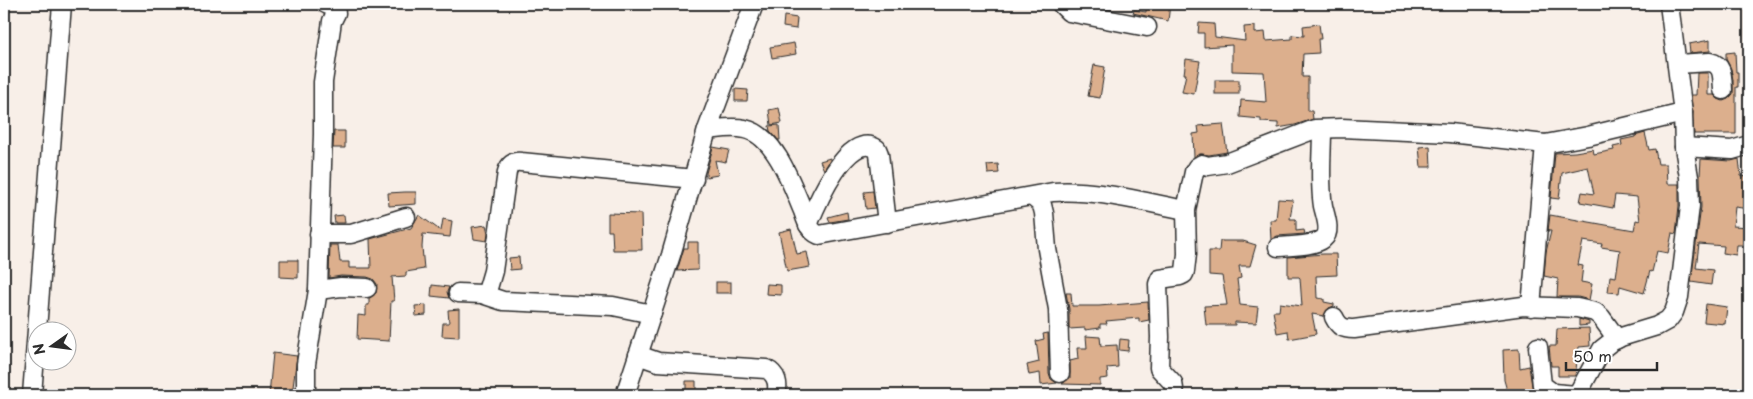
<svg xmlns="http://www.w3.org/2000/svg" width="1753" height="399" font-family="'Playpen Sans',sans-serif">
	<style>
		.building { fill: #dcaf8d; stroke: #2b2b2b }
		.lines { fill: none; stroke-linecap: round; stroke-linejoin: round }
		.minor-casing { stroke: #2b2b2b; stroke-width: 21 }
		.minor { stroke: #fff; stroke-width: 18 }
	</style>
	<rect width="100%" height="100%" fill="#f8efe8"/>
	<filter id="ink" filterUnits="userSpaceOnUse"><feTurbulence type="fractalNoise" baseFrequency=".02" numOctaves="2"/><feDisplacementMap in="SourceGraphic" scale="10" xChannelSelector="R" yChannelSelector="G"/><feConvolveMatrix kernelMatrix="1 2 1 2 8 2 1 2 1" color-interpolation-filters="sRGB"/></filter>
	<g filter="url(#ink)">
		<g class="building">
			<polygon points="1146,4 1170,4 1168,21 1133,13 1134,10 1146,12"/>
			<polygon points="784,16 797,18 796,29 783,27"/>
			<polygon points="1199,23 1214,24 1215,37 1245,41 1244,27 1255,26 1255,33 1265,32 1266,41 1292,39 1292,35 1304,36 1303,26 1319,24 1321,39 1318,39 1319,53 1303,54 1302,77 1308,77 1308,111 1312,111 1313,119 1295,125 1278,128 1278,123 1261,122 1261,119 1240,117 1241,100 1266,102 1264,72 1232,71 1232,45 1204,47 1204,33 1198,33"/>
			<polygon points="1710,40 1710,51 1690,53 1689,44"/>
			<polygon points="794,43 796,54 772,58 770,47"/>
			<polygon points="1735,52 1736,72 1738,72 1738,87 1736,87 1736,134 1694,134 1691,95 1696,95 1697,73 1708,73 1708,95 1714,95 1718,99 1723,101 1728,99 1733,94 1733,80 1731,69 1726,59 1726,53"/>
			<polygon points="1186,59 1200,61 1194,94 1182,92 1186,74 1184,74"/>
			<polygon points="1094,65 1105,67 1100,98 1088,96"/>
			<rect x="1215" y="80" width="24" height="14"/>
			<polygon points="735,89 748,90 747,101 735,101"/>
			<polygon points="779,108 782,123 771,125 769,110"/>
			<polygon points="1223,124 1227,152 1209,155 1200,154 1194,157 1193,134 1199,133 1198,126"/>
			<polygon points="779,125 780,140 778,140 770,131 769,126"/>
			<polygon points="334,131 345,131 345,148 333,148"/>
			<polygon points="1645,133 1649,150 1655,149 1658,164 1666,164 1667,184 1679,184 1679,206 1676,234 1672,233 1668,253 1657,251 1652,272 1650,271 1644,293 1620,286 1619,293 1608,292 1610,276 1616,277 1620,250 1601,247 1602,244 1583,241 1578,265 1583,266 1581,282 1592,284 1589,300 1578,297 1557,297 1558,279 1544,276 1546,252 1551,231 1548,231 1550,215 1634,230 1636,220 1640,221 1637,197 1615,195 1613,208 1580,202 1582,192 1594,194 1588,167 1562,173 1559,199 1551,198 1555,153 1575,152 1593,149 1594,154 1614,150 1613,147 1622,145 1621,140 1635,137 1635,136"/>
			<polygon points="1430,146 1431,167 1421,167 1419,147"/>
			<polygon points="713,147 729,150 726,162 715,160 718,175 706,177 706,173"/>
			<polygon points="830,158 830,160 824,170 820,161"/>
			<polygon points="1701,159 1731,161 1739,159 1741,176 1749,177 1749,209 1735,207 1733,226 1749,227 1749,245 1737,245 1736,255 1723,253 1724,246 1699,244 1696,268 1713,270 1711,285 1691,282 1701,207 1700,176"/>
			<polygon points="998,164 999,173 988,174 987,165"/>
			<polygon points="873,191 875,208 866,209 864,192"/>
			<polygon points="405,192 416,192 416,204 389,206 388,193"/>
			<polygon points="1278,199 1293,200 1290,219 1296,219 1296,231 1304,230 1305,234 1277,236 1271,240 1270,220 1276,220"/>
			<polygon points="847,212 848,219 830,222 828,217"/>
			<polygon points="608,213 641,214 642,250 613,250 612,231 608,231"/>
			<polygon points="344,215 345,223 335,223 334,216"/>
			<polygon points="419,215 441,231 443,219 452,221 450,237 423,234 422,247 424,269 406,272 406,276 392,277 394,301 391,301 389,341 357,339 358,315 366,316 366,305 369,305 369,298 376,293 377,284 373,279 367,277 341,276 329,278 330,245 338,245 340,262 349,262 349,268 371,268 370,239 411,228"/>
			<polygon points="486,225 488,233 487,241 474,239 472,227"/>
			<polygon points="791,229 797,254 807,252 810,267 787,271 779,232"/>
			<polygon points="1220,241 1243,241 1256,245 1250,266 1239,266 1241,278 1237,279 1240,305 1258,307 1256,323 1235,322 1235,325 1206,325 1204,306 1227,305 1222,276 1209,275 1209,251 1219,251"/>
			<polygon points="688,242 698,242 698,270 677,271 684,248 688,248"/>
			<polygon points="1323,254 1336,254 1337,275 1316,276 1317,298 1324,299 1324,302 1334,304 1334,306 1329,308 1324,316 1312,314 1316,334 1289,339 1288,331 1277,333 1273,311 1279,311 1280,303 1302,306 1300,278 1299,277 1288,277 1288,257"/>
			<polygon points="519,257 520,269 510,270 509,258"/>
			<polygon points="280,260 298,260 298,278 280,277"/>
			<rect x="716" y="282" width="15" height="11"/>
			<polygon points="767,284 781,285 781,295 766,294"/>
			<polygon points="432,285 449,287 447,292 449,298 431,296"/>
			<polygon points="1066,293 1071,293 1072,306 1099,306 1148,302 1149,320 1139,322 1139,318 1106,321 1107,324 1100,324 1100,328 1085,330 1085,328 1069,329 1069,309"/>
			<polygon points="1706,304 1727,307 1725,324 1704,322"/>
			<polygon points="426,305 426,315 416,316 415,306"/>
			<polygon points="459,309 459,337 442,336 443,323 449,323 448,310"/>
			<polygon points="1579,319 1589,322 1589,325 1579,326"/>
			<polygon points="1589,328 1590,346 1579,347 1575,376 1558,376 1558,366 1551,366 1549,346 1556,346 1557,329"/>
			<polygon points="1048,333 1049,373 1051,379 1057,383 1041,385 1040,373 1029,375 1027,365 1039,362 1036,341 1044,339 1043,334"/>
			<polygon points="1086,336 1100,337 1101,346 1117,345 1118,367 1107,368 1108,378 1100,379 1100,385 1062,384 1070,378 1070,361 1078,359 1077,348 1087,348"/>
			<polygon points="1120,339 1129,340 1128,351 1119,350"/>
			<polygon points="1519,349 1520,368 1529,366 1532,386 1536,394 1508,394 1504,380 1503,350"/>
			<polygon points="273,353 297,356 292,395 269,395"/>
			<polygon points="686,381 696,381 696,394 686,393"/>
		</g>
		<g class="lines">
			<defs>
				<g id="minor">
					<polyline points="1061,4 1069,12 1147,27"/>
					<path d="M 1677,64 L 1710,62 C 1724,65 1722,78 1723,90"/>
					<path d="M 707,130 C 719,129 732,126 745,129 C 775,135 792,185 803,211 C 806,220 809,231 819,235 L 1053,192 C 1098,189 1142,202 1186,210"/>
					<polyline points="1684,147 1732,150 1749,145"/>
					<polyline points="1033,197 1042,205 1044,213 1047,249 1058,309 1060,373"/>
					<path d="M 808,225 C 816,205 848,129 877,149 L 879,154 L 887,223"/>
					<polyline points="319,234 351,234 406,217"/>
					<path d="M 1278,247 C 1288,246 1315,246 1323,239 C 1332,232 1325,215 1323,206 C 1319,181 1322,154 1322,129"/>
					<polyline points="318,290 341,287 367,288"/>
					<polyline points="458,293 482,294 503,301 613,306 652,314"/>
					<path d="M 486,295 L 493,271 L 507,172 C 509,165 513,161 521,162 L 694,179"/>
					<polyline points="1531,307 1545,144"/>
					<path d="M 1334,317 C 1339,327 1343,329 1354,329 L 1523,306 L 1577,308 L 1595,312 L 1601,317 L 1617,339"/>
					<polyline points="1538,347 1542,385 1553,393 1577,395"/>
					<path d="M 638,355 L 658,362 L 766,369 C 777,374 779,384 776,395"/>
					<polyline points="32,395 62,4"/>
					<polyline points="306,395 306,364 318,290 323,134 323,82 332,21 336,13 334,7 326,4"/>
					<polyline points="625,395 671,255 707,130 754,4"/>
					<polyline points="1175,395 1173,383 1159,368 1160,337 1158,284 1160,279 1180,276 1184,274 1185,271 1187,254 1186,210 1194,172 1197,167 1202,164 1208,166 1227,163 1315,129 1342,128 1450,133 1545,144 1588,136 1683,113"/>
					<polyline points="1577,395 1602,349 1611,342 1621,337 1657,326 1668,320 1674,312 1679,297 1690,206 1689,177 1684,147 1683,113 1669,4"/>
				</g>
			</defs>
			<use href="#minor" class="minor-casing"/>
			<use href="#minor" class="minor"/>
		</g>
	</g>
	<rect width="1753" height="399" fill="none" stroke="#fff" stroke-width="20"/>
	<rect x="10" y="10" width="1733" height="379" fill="none" stroke="#2b2b2b" stroke-width="2" filter="url(#ink)"/>
	<g transform="translate(52 346) rotate(256)"><circle r="24" fill="#ffffff" stroke="#aaaaaa"/>
	<path d="M0-4L9 19L0 12L-9 19Z" fill="#2b2b2b"/>
	<text y="-8" font-size="14" font-weight="bold" text-anchor="middle" fill="#2b2b2b">N</text>
	</g>
	<path d="M1566 362v8h91v-8" fill="none" stroke="#2b2b2b" stroke-width="2.5"/>
	<text x="1573" y="362" font-size="15" fill="#2b2b2b" stroke="#ffffff" stroke-width="4" paint-order="stroke">50 m</text>
</svg>
